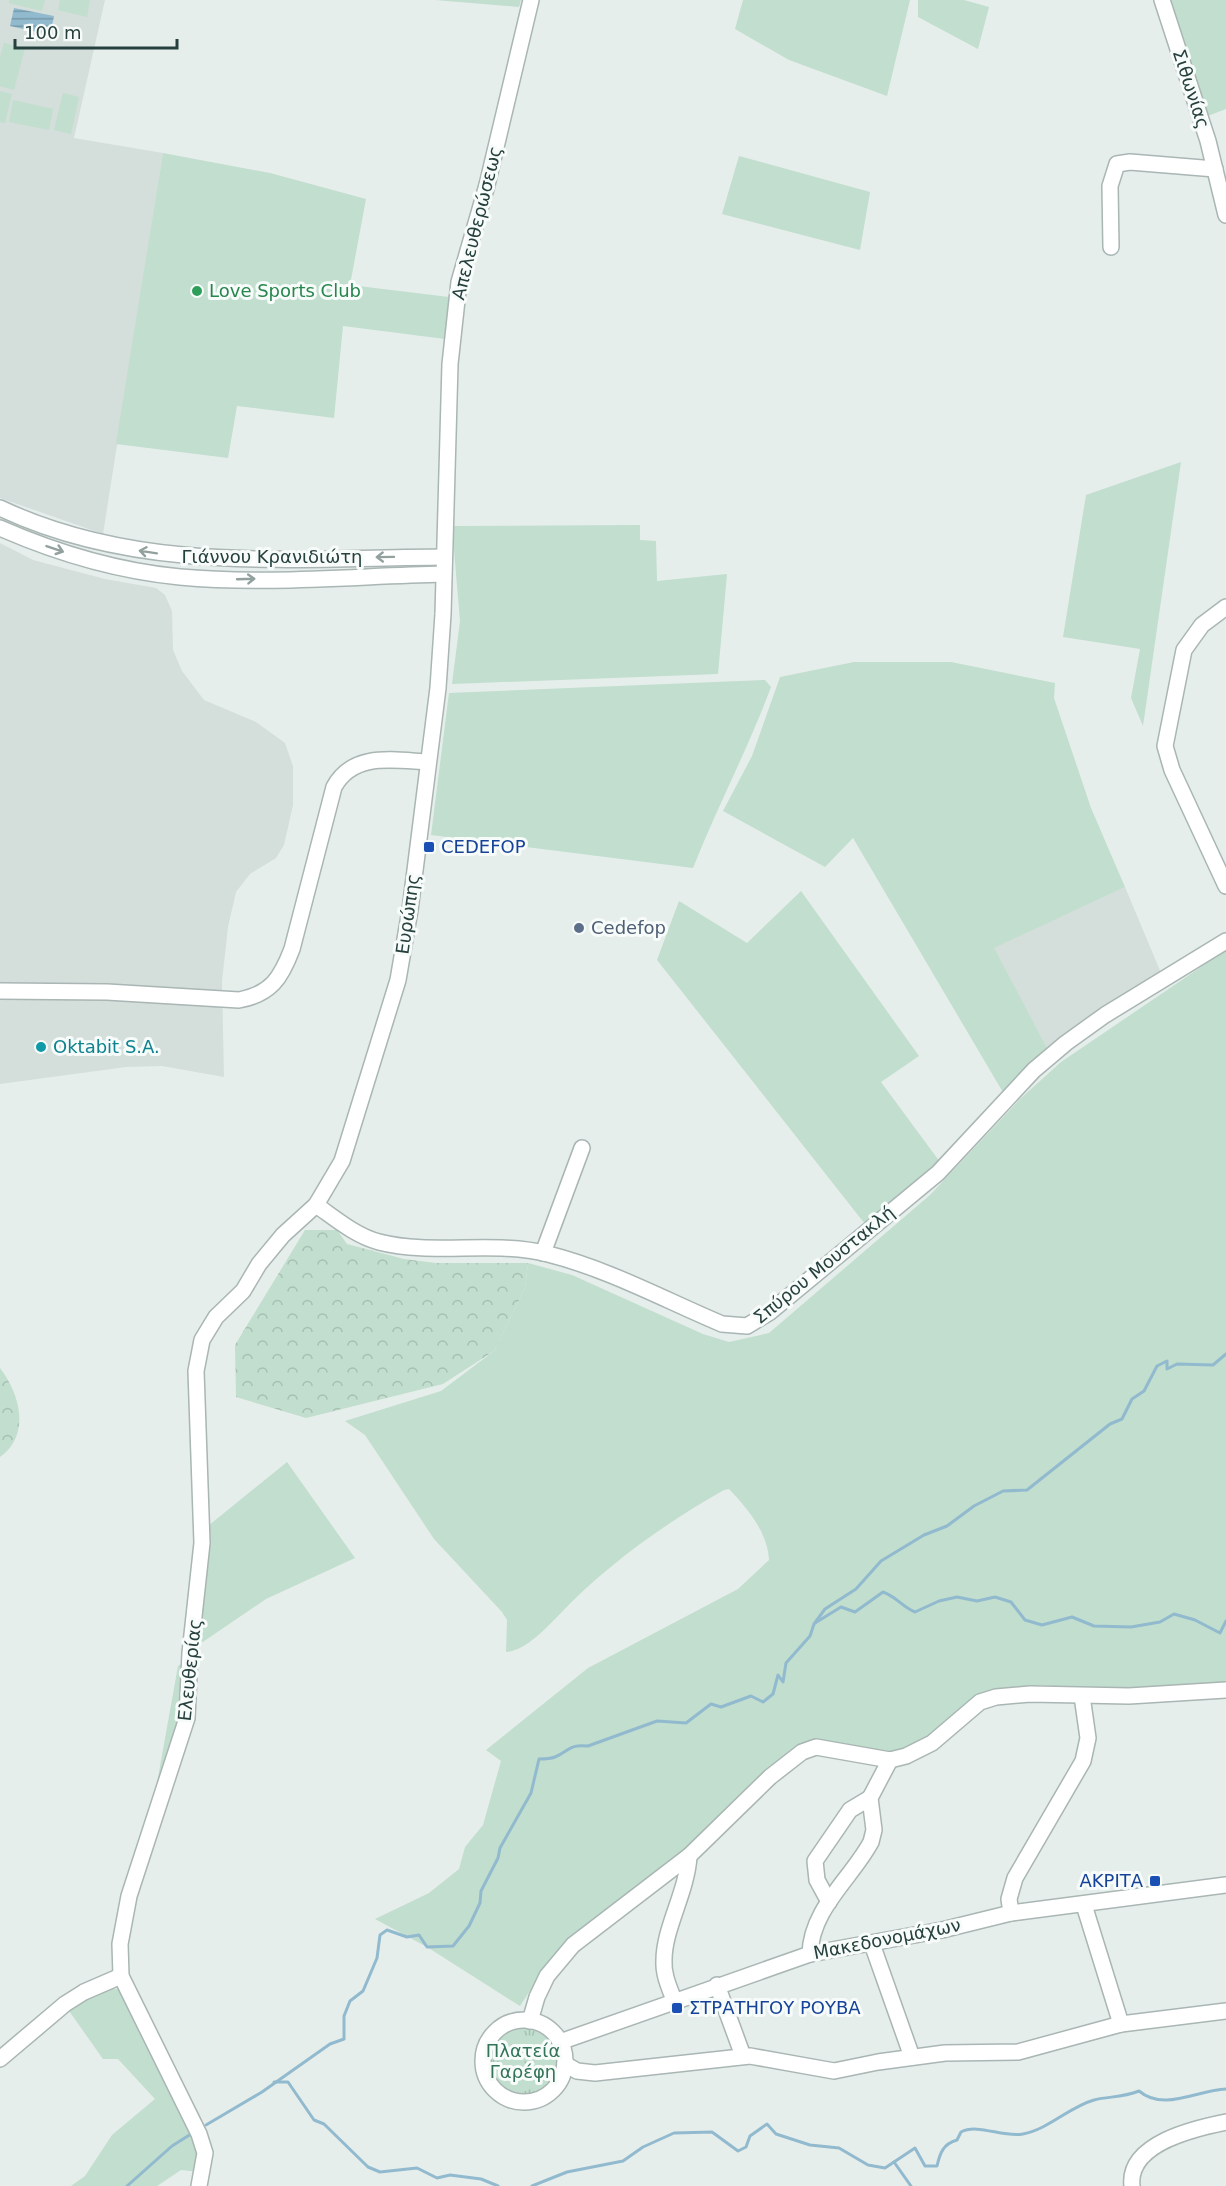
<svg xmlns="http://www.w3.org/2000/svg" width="1226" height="2186" font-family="'DejaVu Sans',sans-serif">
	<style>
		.built { fill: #d4dedb }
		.grass { fill: #c1dece }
		.forest { fill: url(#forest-crowns) }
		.park { fill: url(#park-tufts) }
		.water { fill: url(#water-rules) }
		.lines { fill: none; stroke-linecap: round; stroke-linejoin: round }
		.stream { stroke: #92bacf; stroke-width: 3 }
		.minor-casing { stroke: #a9b6b4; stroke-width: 18 }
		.minor { stroke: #fff; stroke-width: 15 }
		.oneway { stroke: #92a09e }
		.leisure-dot { fill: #2e9e5b; stroke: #f7fbf9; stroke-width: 2 }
		.transit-dot { fill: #1a4fb4; stroke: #f7fbf9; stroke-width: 2 }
		.service-dot { fill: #5c6f8a; stroke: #f7fbf9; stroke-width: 2 }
		.culture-dot { fill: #0f9aa8; stroke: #f7fbf9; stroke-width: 2 }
		.labels { text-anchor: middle; stroke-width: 6; stroke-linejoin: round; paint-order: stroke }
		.street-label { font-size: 18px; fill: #26403e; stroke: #f7fbf9 }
		.leisure-label { font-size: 18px; fill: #27864d; stroke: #f7fbf9; text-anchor: start }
		.transit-label { font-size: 18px; fill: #164399; stroke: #f7fbf9; text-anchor: start }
		.service-label { font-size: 18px; fill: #4e5e75; stroke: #f7fbf9; text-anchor: start }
		.culture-label { font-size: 18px; fill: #0d838f; stroke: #f7fbf9; text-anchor: start }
		.park-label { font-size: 18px; fill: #327458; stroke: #f7fbf9 }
	</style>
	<defs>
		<pattern id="forest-crowns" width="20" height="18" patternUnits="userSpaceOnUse" patternTransform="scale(1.5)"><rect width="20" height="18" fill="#c1dece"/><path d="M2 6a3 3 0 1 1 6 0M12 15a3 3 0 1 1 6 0" fill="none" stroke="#a6c0b2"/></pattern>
		<pattern id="park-tufts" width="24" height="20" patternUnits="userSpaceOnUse" patternTransform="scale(1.5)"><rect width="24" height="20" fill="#c1dece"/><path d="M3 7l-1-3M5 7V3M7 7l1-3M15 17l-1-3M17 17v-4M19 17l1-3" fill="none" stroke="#a6c0b2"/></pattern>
		<pattern id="water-rules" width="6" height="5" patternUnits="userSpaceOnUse" patternTransform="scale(1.5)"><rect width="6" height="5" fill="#92bacf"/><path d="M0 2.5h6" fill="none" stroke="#7799a9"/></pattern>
	</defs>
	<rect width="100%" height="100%" fill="#e6eeec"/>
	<g class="built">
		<polygon points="0,0 105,0 74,138 163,153 103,534 0,498"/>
		<polygon points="0,543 33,560 105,579 156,588 165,595 172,611 173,650 182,671 204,700 256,722 285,743 293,766 293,805 284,845 276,858 250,874 236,892 228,927 222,981 224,1077 162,1066 126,1067 0,1084"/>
		<polygon points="1125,887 1161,973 1048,1050 993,948"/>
	</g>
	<g class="grass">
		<polygon points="9,0 45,0 42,11 9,3"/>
		<polygon points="60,0 90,0 87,17 58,10"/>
		<polygon points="435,0 521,0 519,7"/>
		<polygon points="743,0 910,0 887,96 789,60 735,29"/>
		<polygon points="918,0 964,0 989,7 978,49 918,17"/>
		<polygon points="1170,0 1226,0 1226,109 1205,117"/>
		<polygon points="4,43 25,48 14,90 0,86 0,57"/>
		<polygon points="0,91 12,94 5,123 0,122"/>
		<polygon points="63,93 79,97 71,134 54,130"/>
		<polygon points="13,100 53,109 49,130 9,122"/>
		<polygon points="163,153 270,173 366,199 350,285 449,297 445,339 343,326 334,418 237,406 228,458 116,444"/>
		<polygon points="739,156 870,192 860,250 722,214"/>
		<polygon points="1181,462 1143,726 1131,698 1140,649 1063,637 1086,495"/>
		<polygon points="640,525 640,540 656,541 657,581 727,574 718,674 452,684 460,621 452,526"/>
		<polygon points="854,662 951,662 1055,683 1054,698 1091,808 1125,887 994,948 1048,1050 1004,1094 853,838 825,867 723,811 752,756 780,677"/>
		<path d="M 765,680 L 771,687 C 748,749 717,807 693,868 L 431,835 L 449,693 Z"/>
		<polygon points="801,891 919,1056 881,1082 940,1162 865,1224 657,960 679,901 747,943"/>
		<path d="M 1226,950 L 1226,1685 L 1084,1689 L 1042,1685 L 1006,1690 L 955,1725 L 901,1752 L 883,1754 L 824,1743 L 633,1893 L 577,1932 L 554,1954 L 520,2006 L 427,1947 L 375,1919 L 429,1893 L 459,1869 L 465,1847 L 483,1825 L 501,1761 L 486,1750 L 588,1668 L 738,1589 L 769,1560 C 768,1533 748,1509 729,1489 L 724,1490 C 664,1524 605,1566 558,1616 C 545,1629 525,1651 506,1652 L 507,1620 L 502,1612 L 434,1539 L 365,1435 L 345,1421 L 441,1391 L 494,1351 L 525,1288 L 528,1263 L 572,1275 L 703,1334 L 729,1342 L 769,1333 L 930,1195 L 1020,1099 L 1061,1062 Z"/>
		<polygon points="287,1462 355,1558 266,1599 194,1648 208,1526"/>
		<polygon points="186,1661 178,1731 150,1822 178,1666"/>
		<polygon points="108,1989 118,1989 125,1995 164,2082 197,2138 199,2172 181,2170 157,2186 71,2186 85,2176 112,2135 155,2099 118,2059 103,2059 67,2008"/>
	</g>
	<g class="forest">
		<polygon points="305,1230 337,1230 347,1244 404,1259 436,1263 528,1263 525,1288 494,1351 443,1384 306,1418 236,1397 235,1345"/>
		<path d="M 0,1368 C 20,1394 31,1435 0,1457 Z"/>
	</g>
	<circle class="park" cx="523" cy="2062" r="36"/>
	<polygon class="water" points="14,8 54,16 51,31 43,29 41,33 10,26"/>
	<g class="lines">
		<g class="stream">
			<path d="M 815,1623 L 841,1607 L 855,1612 L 883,1592 C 897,1597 901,1606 915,1612 L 939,1601 L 957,1597 L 977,1601 L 995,1597 L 1011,1602 L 1025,1620 L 1042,1625 L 1072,1617 L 1094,1626 L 1131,1627 L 1160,1622 L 1174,1614 L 1195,1620 L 1220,1633 L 1226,1621"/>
			<polyline points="274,2082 288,2082 314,2120 324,2124 368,2167 380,2172 417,2168 437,2178 450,2175 481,2179 498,2186"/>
			<path d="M 206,2125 L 262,2092 L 330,2044 L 344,2039 L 344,2016 L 350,2001 L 363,1991 L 377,1958 L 380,1935 L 387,1930 L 407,1937 L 419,1935 L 427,1947 L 453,1946 L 469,1926 L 480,1903 L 481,1891 L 498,1858 L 500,1848 L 531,1793 L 539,1759 C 543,1759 550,1759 555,1757 C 570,1751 568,1744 588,1746 L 657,1721 L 686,1723 L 711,1704 L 721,1707 L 751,1696 L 763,1702 L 773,1694 L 778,1675 L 783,1682 L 786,1663 L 810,1636 L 814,1624 L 825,1609 L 856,1589 L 881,1561 L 924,1535 L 947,1526 L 974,1506 L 1003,1491 L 1027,1490 L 1110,1424 L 1122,1419 L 1132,1399 L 1144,1391 L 1157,1366 L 1167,1361 L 1167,1369 L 1177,1364 L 1213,1365 L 1226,1354"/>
			<polyline points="894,2162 911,2186"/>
			<polyline points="127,2186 172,2146 191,2134"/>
			<path d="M 532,2186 L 567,2172 L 623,2161 L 643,2147 L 674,2133 L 712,2132 L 738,2151 L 746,2147 L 750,2136 L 767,2124 L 776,2134 L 810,2145 L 839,2148 L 868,2165 L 885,2168 L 915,2148 L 925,2166 L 937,2166 C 940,2153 943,2144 957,2140 L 961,2132 C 978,2123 1003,2138 1023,2134 C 1049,2129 1069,2107 1094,2100 C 1110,2096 1121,2098 1139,2091 C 1164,2112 1197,2090 1226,2089"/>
		</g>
		<defs>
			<g id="minor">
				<polyline points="1162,0 1208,141 1226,215"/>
				<polyline points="1111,247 1110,186 1117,164 1130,162 1215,169"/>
				<path d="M 0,508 C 139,574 294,558 443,557"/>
				<path d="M 0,528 C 57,553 118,571 180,577 C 267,585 356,576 443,574"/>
				<polyline points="1226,607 1202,625 1184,650 1165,746 1172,770 1226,886"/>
				<path d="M 0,991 L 107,992 L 239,1000 C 271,994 281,978 292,949 L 334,787 C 353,752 393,760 427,762"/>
				<path d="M 316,1205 C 336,1219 356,1236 379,1242 C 434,1256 493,1240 548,1254 C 608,1269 665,1300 722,1324 L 747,1326 L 770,1312 L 938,1173 L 1034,1070 L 1066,1043 L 1105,1015 L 1226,941"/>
				<polyline points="543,1253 582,1148"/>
				<polyline points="829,1902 817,1880 815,1861 850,1810 870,1798"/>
				<polyline points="1084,1905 1121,2024"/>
				<polyline points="1011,1913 1009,1899 1015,1878 1083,1761 1088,1738 1082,1696"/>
				<polyline points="872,1944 912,2057"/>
				<path d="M 810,1954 C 811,1909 851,1879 871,1842 L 874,1830 L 870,1798 L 890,1760"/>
				<polyline points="717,1985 743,2056"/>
				<path d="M 674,2000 C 669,1987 663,1974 664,1960 C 664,1928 687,1892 689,1856"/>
				<circle cx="524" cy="2061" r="41"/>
				<polyline points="530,2021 537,1997 547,1976 573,1945 689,1856 770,1777 802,1752 816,1747 890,1760 906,1756 932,1743 980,1702 996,1697 1030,1694 1129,1696 1226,1690"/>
				<polyline points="560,2042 810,1954 942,1930 1011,1913 1226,1885"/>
				<polyline points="0,2059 65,2004 84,1992 121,1976"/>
				<polyline points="565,2064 577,2071 595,2073 750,2056 834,2071 878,2062 945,2053 1018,2052 1121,2024 1226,2011"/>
				<polyline points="199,2186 205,2153 199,2134 121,1976 120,1944 129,1896 187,1718 190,1653 202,1543 196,1371 202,1340 216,1317 243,1291 259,1264 283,1235 316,1205 342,1161 398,980 410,910 438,688 443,614 450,364 459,282 487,185 531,0"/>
				<path d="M 1132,2186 C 1127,2143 1196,2128 1226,2122"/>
			</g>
		</defs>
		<use href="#minor" class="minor-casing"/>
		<use href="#minor" class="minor"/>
	</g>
	<defs><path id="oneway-shaft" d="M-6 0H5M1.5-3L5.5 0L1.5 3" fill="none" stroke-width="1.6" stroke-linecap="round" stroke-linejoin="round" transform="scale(1.5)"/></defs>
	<g class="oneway">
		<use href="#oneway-shaft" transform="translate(55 549) rotate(19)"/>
		<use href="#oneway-shaft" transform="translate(148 552) rotate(-171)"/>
		<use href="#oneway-shaft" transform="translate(385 557) rotate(179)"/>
		<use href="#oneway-shaft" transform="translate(246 579) rotate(-2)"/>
	</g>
	<circle class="leisure-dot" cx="197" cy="291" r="6"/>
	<g class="transit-dot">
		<rect x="423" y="841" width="12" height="12" rx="3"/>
		<rect x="1149" y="1875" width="12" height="12" rx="3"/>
		<rect x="671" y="2002" width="12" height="12" rx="3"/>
	</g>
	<circle class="service-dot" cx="579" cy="928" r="6"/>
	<circle class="culture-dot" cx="41" cy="1047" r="6"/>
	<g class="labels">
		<g class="street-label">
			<text transform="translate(1191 89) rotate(72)" y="6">Σιθωνίας</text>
			<text transform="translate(477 223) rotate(-76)" y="6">Απελευθερώσεως</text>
			<text x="272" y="563">Γιάννου Κρανιδιώτη</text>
			<text transform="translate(408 914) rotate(-82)" y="6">Ευρώπης</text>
			<text transform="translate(824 1265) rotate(-39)" y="6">Σπύρου Μουστακλή</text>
			<text transform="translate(190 1670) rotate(-84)" y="6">Ελευθερίας</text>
			<text transform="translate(887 1939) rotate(-11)" y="6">Μακεδονομάχων</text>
		</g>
		<g class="leisure-label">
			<text x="209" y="297">Love Sports Club</text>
		</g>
		<g class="transit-label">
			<text x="441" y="853">CEDEFOP</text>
			<text x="1143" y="1887" text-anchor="end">ΑΚΡΙΤΑ</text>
			<text x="689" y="2014">ΣΤΡΑΤΗΓΟΥ ΡΟΥΒΑ</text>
		</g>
		<g class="service-label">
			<text x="591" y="934">Cedefop</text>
		</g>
		<g class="culture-label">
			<text x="53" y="1053">Oktabit S.A.</text>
		</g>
		<g class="park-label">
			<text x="523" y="2057">Πλατεία<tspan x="523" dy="21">Γαρέφη</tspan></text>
		</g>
	</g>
	<path d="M15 39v9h162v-9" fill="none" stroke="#26403e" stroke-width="3"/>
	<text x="24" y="39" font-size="18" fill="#26403e" stroke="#f7fbf9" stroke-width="4.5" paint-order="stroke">100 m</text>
</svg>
